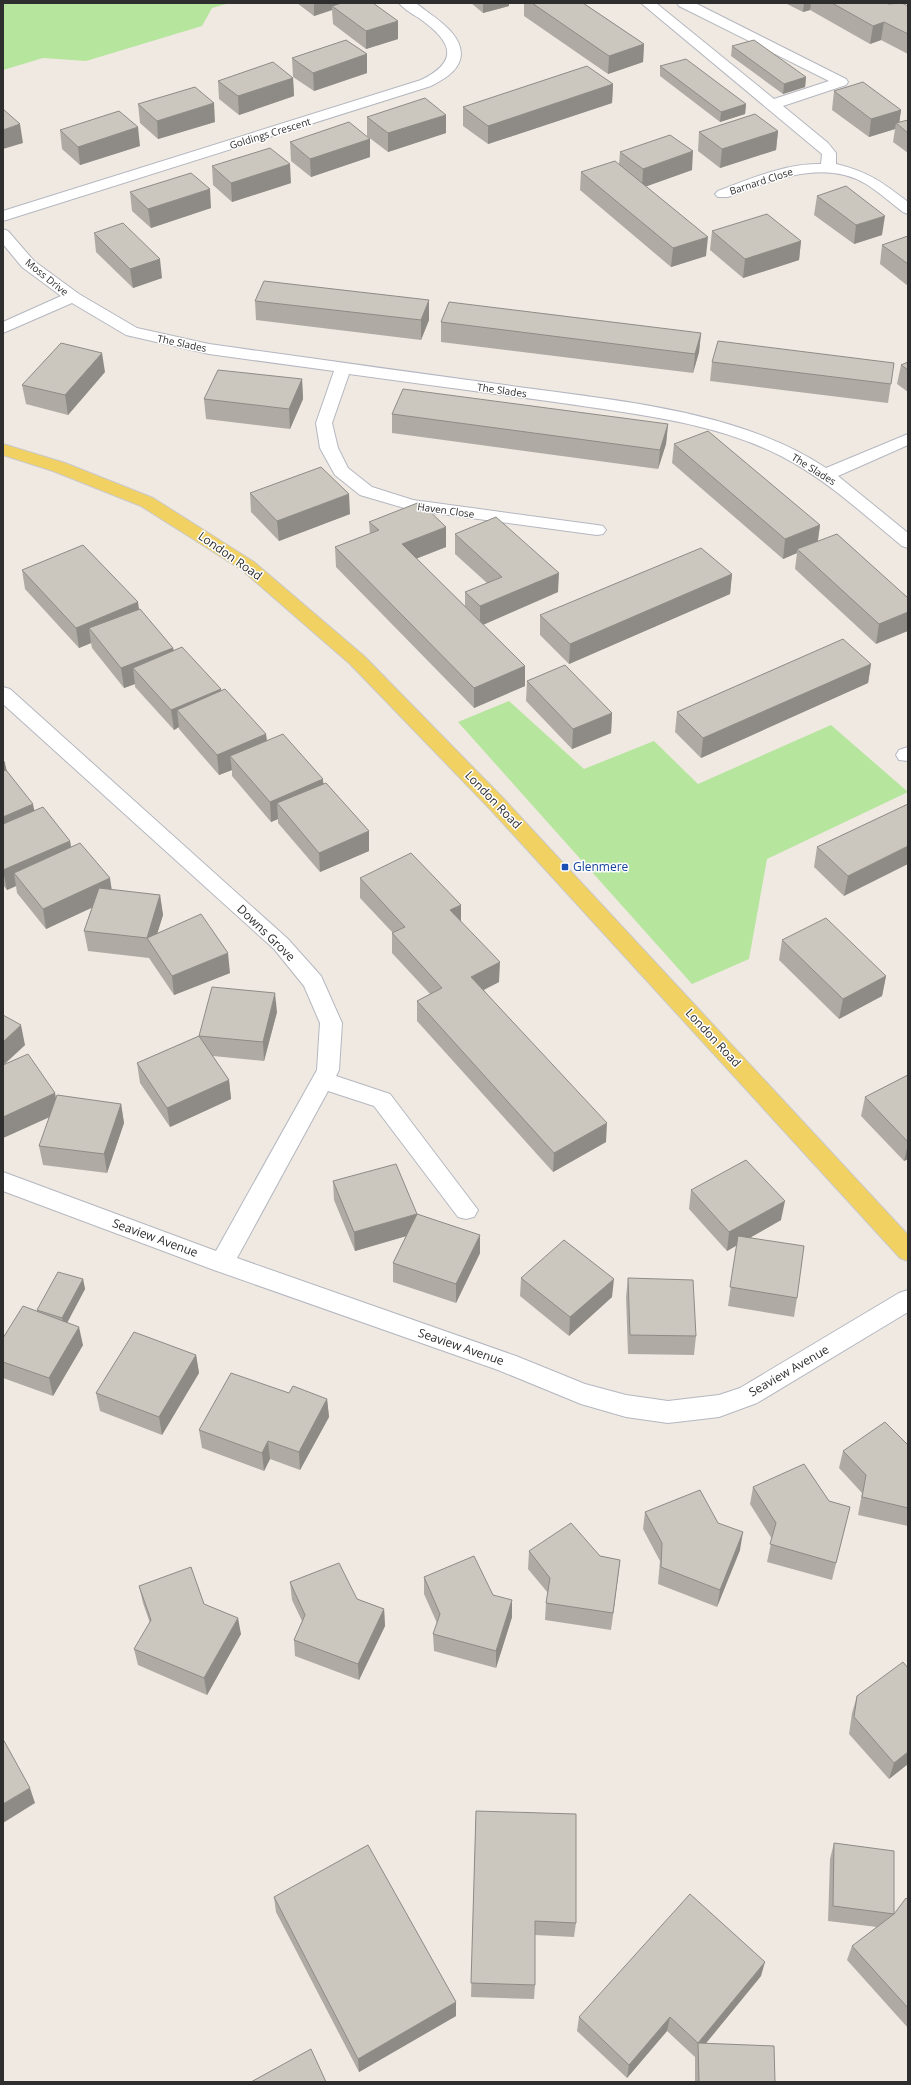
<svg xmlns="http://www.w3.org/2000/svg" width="911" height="2085" font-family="'Open Sans',sans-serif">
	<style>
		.green { fill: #b6e59e }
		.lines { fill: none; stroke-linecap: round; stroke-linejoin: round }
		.minor-casing { stroke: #b4b7c1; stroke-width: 2 }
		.major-casing { stroke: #c9c9c9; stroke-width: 2 }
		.minor { fill: #fff; fill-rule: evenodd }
		.major { fill: #f2d163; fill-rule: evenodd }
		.wall { fill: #afaba4 }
		.shaded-wall { fill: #8e8b86 }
		.building { fill: #cbc7bf; stroke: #8e8b86 }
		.transit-dot { fill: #1a4fb4; stroke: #fff; stroke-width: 1.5 }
		.labels { text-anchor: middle; stroke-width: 3; stroke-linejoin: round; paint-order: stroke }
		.far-street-label { font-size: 10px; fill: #2e2e2e; stroke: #fff }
		.street-label { font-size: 12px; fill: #2e2e2e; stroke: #fff }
		.transit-label { font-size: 12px; fill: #164399; stroke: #fff; text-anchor: start }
	</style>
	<rect width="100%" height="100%" fill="#efe9e1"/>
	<g class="green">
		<polygon points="3,3 230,3 212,8 202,26 86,61 43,58 3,70"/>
		<polygon points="509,701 584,769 654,741 698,784 831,725 908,792 767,859 749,959 692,984 458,722"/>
	</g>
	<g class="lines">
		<defs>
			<g id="minor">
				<path d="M 399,3 C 404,3 410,2 415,3 C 418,4 422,8 425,10 C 440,21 466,38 460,60 C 456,73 442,80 431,86 L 3,221 L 3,211 L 421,80 C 462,60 450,40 419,18 C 412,14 404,9 399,3 Z"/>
				<path d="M 641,3 L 656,3 L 774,99 L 829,81 L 679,6 L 677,3 L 695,3 L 846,79 L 848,82 L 846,85 L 783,106 L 828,143 L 836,153 L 836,164 C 869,172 882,182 908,202 L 908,214 L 903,212 C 891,203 879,192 866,184 C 823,158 771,181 728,197 L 718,197 L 715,194 L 718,191 C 750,179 786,163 821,164 L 822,154 Z"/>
				<path d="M 3,229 L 8,231 L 34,261 L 79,294 L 137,328 L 209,344 C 308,358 407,372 505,385 C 609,400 738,409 826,468 L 908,434 L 908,445 L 838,476 L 908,533 L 908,548 L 902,546 C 863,514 826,479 781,456 C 714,422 635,414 562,403 C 491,393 420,384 349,374 L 332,423 L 338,448 L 348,468 L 372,487 L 413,500 L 597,525 L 603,526 L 606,530 L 603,534 L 597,535 L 411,510 L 360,495 L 335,475 L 320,448 L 316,423 L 334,371 L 209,354 L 126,335 L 72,303 L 3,333 L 3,322 L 61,296 L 22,267 L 3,244 Z"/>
				<polygon points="3,687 10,689 288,939 321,976 342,1023 339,1070 336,1076 390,1094 478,1210 474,1217 466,1219 458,1217 374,1106 328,1091 237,1258 516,1356 585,1384 626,1395 668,1401 719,1395 740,1388 899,1293 908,1290 908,1312 757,1403 719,1417 668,1423 626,1417 581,1404 498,1370 214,1270 3,1191 3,1172 216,1251 317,1070 320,1023 304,986 274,949 3,704"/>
				<polygon points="908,747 908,761 899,760 896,755 899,750"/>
			</g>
			<polygon id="major" points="3,444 65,463 153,498 254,562 364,656 503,798 908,1235 908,1261 900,1258 489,808 350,664 242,570 141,506 53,471 3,455"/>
		</defs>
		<use href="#minor" class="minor-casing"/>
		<use href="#major" class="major-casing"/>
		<use href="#minor" class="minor"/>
		<use href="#major" class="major"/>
	</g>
	<g class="wall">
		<polygon points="297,3 373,3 398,39 366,49 333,24 332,10 314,16"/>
		<polygon points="471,3 509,3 509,6 483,13"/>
		<polygon points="524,3 583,3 644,44 643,62 608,74 524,16"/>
		<polygon points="785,3 887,3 908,6 908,54 881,40 870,44 810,10 803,12"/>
		<polygon points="732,46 806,77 805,87 783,94 731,56"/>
		<polygon points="367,54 367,73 314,91 293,77 292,58"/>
		<polygon points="660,66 746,104 745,114 720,122 660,76"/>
		<polygon points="293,78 294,96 239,115 219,99 218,81"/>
		<polygon points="613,84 612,103 488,144 463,126 463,107"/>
		<polygon points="834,91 901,110 899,122 908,120 908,153 893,142 895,129 869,137 832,110"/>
		<polygon points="138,104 215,122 158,139 140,123"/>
		<polygon points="446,115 446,133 388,152 367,136 367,117"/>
		<polygon points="60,130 140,146 80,165 62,149"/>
		<polygon points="778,131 776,150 720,168 698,151 699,132"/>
		<polygon points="290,142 370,157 311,177 291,161"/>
		<polygon points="620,152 692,170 646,186 706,256 671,267 580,190 581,172 619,164"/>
		<polygon points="212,166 291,183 232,202 213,185"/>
		<polygon points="130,192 211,208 151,228 132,211"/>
		<polygon points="817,196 882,235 854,244 814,215"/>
		<polygon points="712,231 801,241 799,260 743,278 710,250"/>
		<polygon points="94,233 162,278 133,288 96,252"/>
		<polygon points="908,236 908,286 880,264 882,245"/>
		<polygon points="255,301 429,320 421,340 256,320"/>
		<polygon points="441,322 701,333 699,352 693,373 441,342"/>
		<polygon points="712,362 894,363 888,403 710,381"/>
		<polygon points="908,362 908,392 897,384 901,365"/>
		<polygon points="105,372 68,415 26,404 22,385"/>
		<polygon points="302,379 303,399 290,429 206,419 204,399"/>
		<polygon points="392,414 668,424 666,444 658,469 392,433"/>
		<polygon points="674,444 820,525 818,541 908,598 876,644 795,569 797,553 783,559 672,463"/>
		<polygon points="250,493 350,514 279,541 251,512"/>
		<polygon points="369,522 446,547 416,559 465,606 465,592 487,583 455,554 455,534 558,592 483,625 525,666 525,686 474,708 336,567 335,547 370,534"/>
		<polygon points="22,570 139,609 173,648 174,650 221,689 221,691 266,734 267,741 324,783 369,831 369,851 320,872 278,823 278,819 271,822 232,776 232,770 219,775 179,729 179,727 174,730 135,687 135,684 124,688 92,648 91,643 79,648 25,589"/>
		<polygon points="732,574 730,594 569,664 540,635 540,615"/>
		<polygon points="871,664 868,683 701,758 675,732 677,712"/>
		<polygon points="527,681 612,713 611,733 572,749 526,701"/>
		<polygon points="3,760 7,771 35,811 70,841 71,847 112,890 160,895 163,915 157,934 230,973 174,995 149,958 88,951 84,931 92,907 46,929 17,893 16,886 7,890 3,885"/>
		<polygon points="908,804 844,896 814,867 817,847"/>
		<polygon points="360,878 461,905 461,922 499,982 484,990 606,1142 553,1172 417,1021 417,1001 430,994 392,953 392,933 393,933 360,898"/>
		<polygon points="782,940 886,976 882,996 839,1019 779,960"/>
		<polygon points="277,1012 264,1061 213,1056 229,1080 231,1099 170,1127 140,1083 137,1063 199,1036"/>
		<polygon points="3,1015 25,1045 5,1064 55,1093 56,1099 121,1104 124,1123 107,1173 43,1165 39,1146 50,1117 3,1138"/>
		<polygon points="908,1075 908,1159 904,1161 861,1116 865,1097"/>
		<polygon points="333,1181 417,1214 480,1253 456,1303 393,1282 393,1263 406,1236 355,1251 334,1200"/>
		<polygon points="691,1190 781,1220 751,1237 797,1298 794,1317 728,1306 737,1245 727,1251 689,1209"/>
		<polygon points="521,1278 612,1297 569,1336 520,1296"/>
		<polygon points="628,1278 696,1336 694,1355 628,1354 626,1297"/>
		<polygon points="83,1279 85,1289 67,1322 83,1345 53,1396 3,1378 3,1338 37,1312 37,1310"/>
		<polygon points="196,1355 199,1373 162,1435 100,1411 96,1393"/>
		<polygon points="327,1399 329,1417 300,1470 270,1459 264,1471 202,1448 199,1430"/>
		<polygon points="908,1445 908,1526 858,1515 862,1493 839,1468 843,1451"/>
		<polygon points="753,1487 829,1501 850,1507 832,1580 767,1562 772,1539 750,1504"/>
		<polygon points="645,1512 718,1523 740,1550 717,1607 658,1584 660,1561 643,1529"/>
		<polygon points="529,1551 600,1556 620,1560 611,1630 545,1620 546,1603 548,1593 528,1569"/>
		<polygon points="424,1577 493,1595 512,1617 496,1668 434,1651 433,1634 437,1623 424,1594"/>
		<polygon points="290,1582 357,1599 384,1609 385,1626 359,1680 295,1656 294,1640 302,1621 292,1600"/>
		<polygon points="139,1586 204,1604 241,1634 207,1695 138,1665 134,1649 150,1623 143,1603"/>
		<polygon points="908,1668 908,1764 889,1779 849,1734 852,1713 857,1696"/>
		<polygon points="476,1811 576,1923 574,1937 535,1935 535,1985 534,1999 471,1997"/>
		<polygon points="834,1843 894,1914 908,1900 908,2028 847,1960 852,1946 877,1927 828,1921 830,1859"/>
		<polygon points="274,1897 456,2016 359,2072 276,1912"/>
		<polygon points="761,1976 706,2043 775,2082 695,2082 695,2057 667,2031 627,2078 577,2031 579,2017"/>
	</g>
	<g class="shaded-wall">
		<polygon points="314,3 357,3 332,6 332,10 314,16"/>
		<polygon points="483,3 509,3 509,6 483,13"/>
		<polygon points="804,3 811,3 810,10 803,12"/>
		<polygon points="398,21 398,39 366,49 366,31"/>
		<polygon points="884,22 881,40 870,44 873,26"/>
		<polygon points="644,44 643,62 608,74 609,56"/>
		<polygon points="367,54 367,73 314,91 313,73"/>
		<polygon points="806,77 805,87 783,94 784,84"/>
		<polygon points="293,78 294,96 239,115 238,96"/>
		<polygon points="613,84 612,103 488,144 488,126"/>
		<polygon points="214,103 215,122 158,139 157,121"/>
		<polygon points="746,104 745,114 720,122 721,112"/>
		<polygon points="901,110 899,125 896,123 895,129 869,137 871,119"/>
		<polygon points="446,115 446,133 388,152 388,133"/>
		<polygon points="20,124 23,143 3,149 3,130"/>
		<polygon points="138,127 140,146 80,165 78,147"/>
		<polygon points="778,131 776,150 720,168 722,149"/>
		<polygon points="370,139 370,157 311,177 310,159"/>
		<polygon points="693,151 692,170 642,188 643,169"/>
		<polygon points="290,164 291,183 232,202 231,183"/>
		<polygon points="210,189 211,208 151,228 148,209"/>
		<polygon points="885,216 882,235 854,244 856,225"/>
		<polygon points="708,237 706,256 671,267 673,248"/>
		<polygon points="801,241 799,260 743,278 745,259"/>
		<polygon points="160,259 162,278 133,288 130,269"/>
		<polygon points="429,300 429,320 421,340 421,320"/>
		<polygon points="701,333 699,352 693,373 695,354"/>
		<polygon points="102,353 105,372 68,415 65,395"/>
		<polygon points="302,379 303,399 290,429 289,409"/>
		<polygon points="668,424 666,444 658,469 660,450"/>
		<polygon points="349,494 350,514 279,541 277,521"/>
		<polygon points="820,525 817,545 797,549 797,553 783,559 785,539"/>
		<polygon points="446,527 446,547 402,564 402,544"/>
		<polygon points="559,573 558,592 480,626 480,606"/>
		<polygon points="732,574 730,594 569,664 570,644"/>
		<polygon points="138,602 141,622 89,628 91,643 79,648 76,628"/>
		<polygon points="908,612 908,631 876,644 879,624"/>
		<polygon points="173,648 176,668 133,668 135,684 124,688 121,668"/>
		<polygon points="871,664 868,683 701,758 703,738"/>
		<polygon points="525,666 525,686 474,708 474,688"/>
		<polygon points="221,689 223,708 177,710 179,727 174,730 171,710"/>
		<polygon points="612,713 611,733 572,749 573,729"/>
		<polygon points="266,734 268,754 230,756 232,770 219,775 217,755"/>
		<polygon points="5,763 9,783 3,785 3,764"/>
		<polygon points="323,779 324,799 277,803 278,819 271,822 270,802"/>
		<polygon points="33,804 37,823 3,838 3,817"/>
		<polygon points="369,831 369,851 320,872 319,853"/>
		<polygon points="70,841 73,860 14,873 16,886 7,890 3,870"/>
		<polygon points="908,846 908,864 844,896 848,876"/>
		<polygon points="110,878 113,898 46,929 43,909"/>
		<polygon points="160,895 163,915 153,947 147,938"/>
		<polygon points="461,905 461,925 450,910"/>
		<polygon points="228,953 230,973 174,995 172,976"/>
		<polygon points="500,962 499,982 471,996 471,977"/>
		<polygon points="886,976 882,996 839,1019 843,999"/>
		<polygon points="275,993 277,1012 264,1061 263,1042"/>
		<polygon points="21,1025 25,1045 3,1065 3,1042"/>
		<polygon points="229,1080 231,1099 170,1127 167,1108"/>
		<polygon points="55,1093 58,1113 3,1138 3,1117"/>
		<polygon points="121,1104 124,1123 107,1173 104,1154"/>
		<polygon points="607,1123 606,1142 553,1172 554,1153"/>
		<polygon points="908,1144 908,1159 904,1161"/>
		<polygon points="785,1201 781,1220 727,1251 729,1232"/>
		<polygon points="417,1214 417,1233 355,1251 354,1232"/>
		<polygon points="480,1235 480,1253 456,1303 456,1284"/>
		<polygon points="83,1279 85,1289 65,1327 62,1318"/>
		<polygon points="614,1279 612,1297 569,1336 570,1317"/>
		<polygon points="79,1327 83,1345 53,1396 49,1378"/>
		<polygon points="196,1355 199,1373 162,1435 159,1417"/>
		<polygon points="327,1399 329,1417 300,1470 299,1452"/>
		<polygon points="268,1441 270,1459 264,1471 262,1453"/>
		<polygon points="743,1532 740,1550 717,1607 720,1590"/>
		<polygon points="620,1560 618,1577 611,1630 613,1613"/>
		<polygon points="512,1600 512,1617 496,1668 496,1651"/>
		<polygon points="384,1609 385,1626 359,1680 358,1664"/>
		<polygon points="238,1618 241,1634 207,1695 204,1678"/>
		<polygon points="908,1752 908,1764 889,1779 894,1763"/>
		<polygon points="30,1788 35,1803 3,1823 3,1804"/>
		<polygon points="765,1962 761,1976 698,2053 698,2043"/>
		<polygon points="456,2002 456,2016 359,2072 358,2059"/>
		<polygon points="670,2017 667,2031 627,2078 629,2065"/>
	</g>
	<g class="building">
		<polygon points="342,3 373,3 398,21 366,31 332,6"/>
		<polygon points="532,3 583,3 644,44 609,56"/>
		<polygon points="832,3 887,3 888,4 902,3 908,6 908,34 884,22 873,26"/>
		<polygon points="346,40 367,54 313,73 292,58"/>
		<polygon points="754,40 806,77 784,84 732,46"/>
		<polygon points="686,59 746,104 721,112 660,66"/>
		<polygon points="273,62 293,78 238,96 218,81"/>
		<polygon points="587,66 613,84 488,126 463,107"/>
		<polygon points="863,82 901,110 871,119 834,91"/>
		<polygon points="195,87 214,103 157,121 138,104"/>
		<polygon points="425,98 446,115 388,133 367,117"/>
		<polygon points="3,109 20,124 3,130"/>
		<polygon points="119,111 138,127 78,147 60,130"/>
		<polygon points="755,114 778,131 722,149 699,132"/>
		<polygon points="908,120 908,133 896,123"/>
		<polygon points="349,122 370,139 310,159 290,142"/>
		<polygon points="670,135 693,151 643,169 620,152"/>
		<polygon points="270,148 290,164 231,183 212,166"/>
		<polygon points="615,161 708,237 673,248 581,172"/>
		<polygon points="191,173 210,189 148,209 130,192"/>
		<polygon points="846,186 885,216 856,225 817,196"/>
		<polygon points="767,214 801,241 745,259 712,231"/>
		<polygon points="123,223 160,259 130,269 94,233"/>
		<polygon points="908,236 908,264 882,245"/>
		<polygon points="264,281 429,300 421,320 255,301"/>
		<polygon points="449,302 701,333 695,354 441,322"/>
		<polygon points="718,341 894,363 891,384 712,362"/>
		<polygon points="61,343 102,353 65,395 22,385"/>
		<polygon points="908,362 908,370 901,365"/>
		<polygon points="218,370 302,379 289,409 204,399"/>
		<polygon points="403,389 668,424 660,450 392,414"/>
		<polygon points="708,431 820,525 785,539 674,444"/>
		<polygon points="321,467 349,494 277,521 250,493"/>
		<polygon points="420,502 446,527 402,544 525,666 474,688 335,547 379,530 369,522"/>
		<polygon points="496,517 559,573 480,606 465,592 502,577 455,534"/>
		<polygon points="837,534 908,598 908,612 879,624 797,549"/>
		<polygon points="83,545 138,602 76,628 22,570"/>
		<polygon points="701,548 732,574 570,644 540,615"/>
		<polygon points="140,609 173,648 121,668 89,628"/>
		<polygon points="843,639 871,664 703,738 677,712"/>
		<polygon points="182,647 221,689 171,710 133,668"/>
		<polygon points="565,665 612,713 573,729 527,681"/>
		<polygon points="225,689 266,734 217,755 177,710"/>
		<polygon points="283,734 323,779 270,802 230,756"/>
		<polygon points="3,760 5,763 3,764"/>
		<polygon points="6,770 33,804 3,817 3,771"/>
		<polygon points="326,783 369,831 319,853 277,803"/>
		<polygon points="908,804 908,846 848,876 817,847"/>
		<polygon points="43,807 70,841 3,870 3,824"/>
		<polygon points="80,843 110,878 43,909 14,873"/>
		<polygon points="411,853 461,905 450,910 500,962 471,977 607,1123 554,1153 417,1001 442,988 392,933 405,927 360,878"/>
		<polygon points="99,888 160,895 147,938 84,931"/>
		<polygon points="201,914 228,953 172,976 147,938"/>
		<polygon points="826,918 886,976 843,999 782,940"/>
		<polygon points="212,987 275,993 263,1042 199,1036"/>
		<polygon points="3,1015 21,1025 3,1042"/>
		<polygon points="199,1036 229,1080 167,1108 137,1063"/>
		<polygon points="28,1054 55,1093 3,1117 3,1065"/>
		<polygon points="908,1075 908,1142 865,1097"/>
		<polygon points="57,1095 121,1104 104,1154 39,1146"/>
		<polygon points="746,1160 785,1201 729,1232 691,1190"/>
		<polygon points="396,1164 417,1214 354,1232 333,1181"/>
		<polygon points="417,1214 480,1235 456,1284 393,1263"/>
		<polygon points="738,1236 804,1246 797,1298 730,1287"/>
		<polygon points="564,1240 614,1279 570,1317 521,1278"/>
		<polygon points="58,1272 83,1279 62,1318 37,1310"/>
		<polygon points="628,1278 693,1280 696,1336 630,1335"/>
		<polygon points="23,1306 79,1327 49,1378 3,1362 3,1338"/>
		<polygon points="134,1332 196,1355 159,1417 96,1393"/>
		<polygon points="231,1373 289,1393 293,1386 327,1399 299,1452 268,1441 262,1453 199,1430"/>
		<polygon points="885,1422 908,1445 908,1508 862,1497 866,1475 843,1451"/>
		<polygon points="804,1464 829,1501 850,1507 836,1563 770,1544 776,1523 753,1487"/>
		<polygon points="700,1490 718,1523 743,1532 720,1590 661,1567 662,1543 645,1512"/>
		<polygon points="571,1523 600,1556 620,1560 613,1613 546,1603 550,1578 529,1551"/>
		<polygon points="474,1556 493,1595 512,1600 496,1651 433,1634 440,1614 424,1577"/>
		<polygon points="339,1563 357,1599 384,1609 358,1664 294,1640 305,1615 290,1582"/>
		<polygon points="191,1567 204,1604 238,1618 204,1678 134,1649 151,1620 139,1586"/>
		<polygon points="903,1662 908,1668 908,1752 894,1763 854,1717 857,1696"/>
		<polygon points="3,1739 30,1788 3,1804"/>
		<polygon points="476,1811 576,1814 576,1923 535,1921 535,1985 471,1983"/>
		<polygon points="834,1843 894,1851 894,1914 906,1898 908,1900 908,2008 852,1946 894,1914 833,1906"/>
		<polygon points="368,1845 456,2002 358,2059 274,1897"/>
		<polygon points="690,1894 765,1962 698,2043 670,2017 629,2065 579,2017"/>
		<polygon points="698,2043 774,2046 775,2082 697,2082 699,2081"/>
		<polygon points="311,2049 326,2082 251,2082"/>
	</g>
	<rect class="transit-dot" x="561" y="863" width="8" height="8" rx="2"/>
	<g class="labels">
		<g class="far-street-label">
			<text transform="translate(270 133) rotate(-17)" y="4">Goldings Crescent</text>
			<text transform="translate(761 181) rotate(-18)" y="4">Barnard Close</text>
			<text transform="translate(47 277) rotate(39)" y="4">Moss Drive</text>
			<text transform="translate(182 343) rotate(12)" y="4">The Slades</text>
			<text transform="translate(502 390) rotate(8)" y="4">The Slades</text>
			<text transform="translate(814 469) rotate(32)" y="4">The Slades</text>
			<text transform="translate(446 510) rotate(8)" y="4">Haven Close</text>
		</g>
		<g class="street-label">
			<text transform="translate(230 556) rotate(35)" y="4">London Road</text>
			<text transform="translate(493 800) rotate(46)" y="4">London Road</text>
			<text transform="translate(266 933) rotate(44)" y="4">Downs Grove</text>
			<text transform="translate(713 1038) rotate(47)" y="4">London Road</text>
			<text transform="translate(155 1238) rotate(20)" y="4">Seaview Avenue</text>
			<text transform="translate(461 1347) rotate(19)" y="4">Seaview Avenue</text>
			<text transform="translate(789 1371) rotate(-30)" y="4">Seaview Avenue</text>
		</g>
		<g class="transit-label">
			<text x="573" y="871">Glenmere</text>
		</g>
	</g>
	<rect width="911" height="2085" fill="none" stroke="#2e2e2e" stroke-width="8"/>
</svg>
